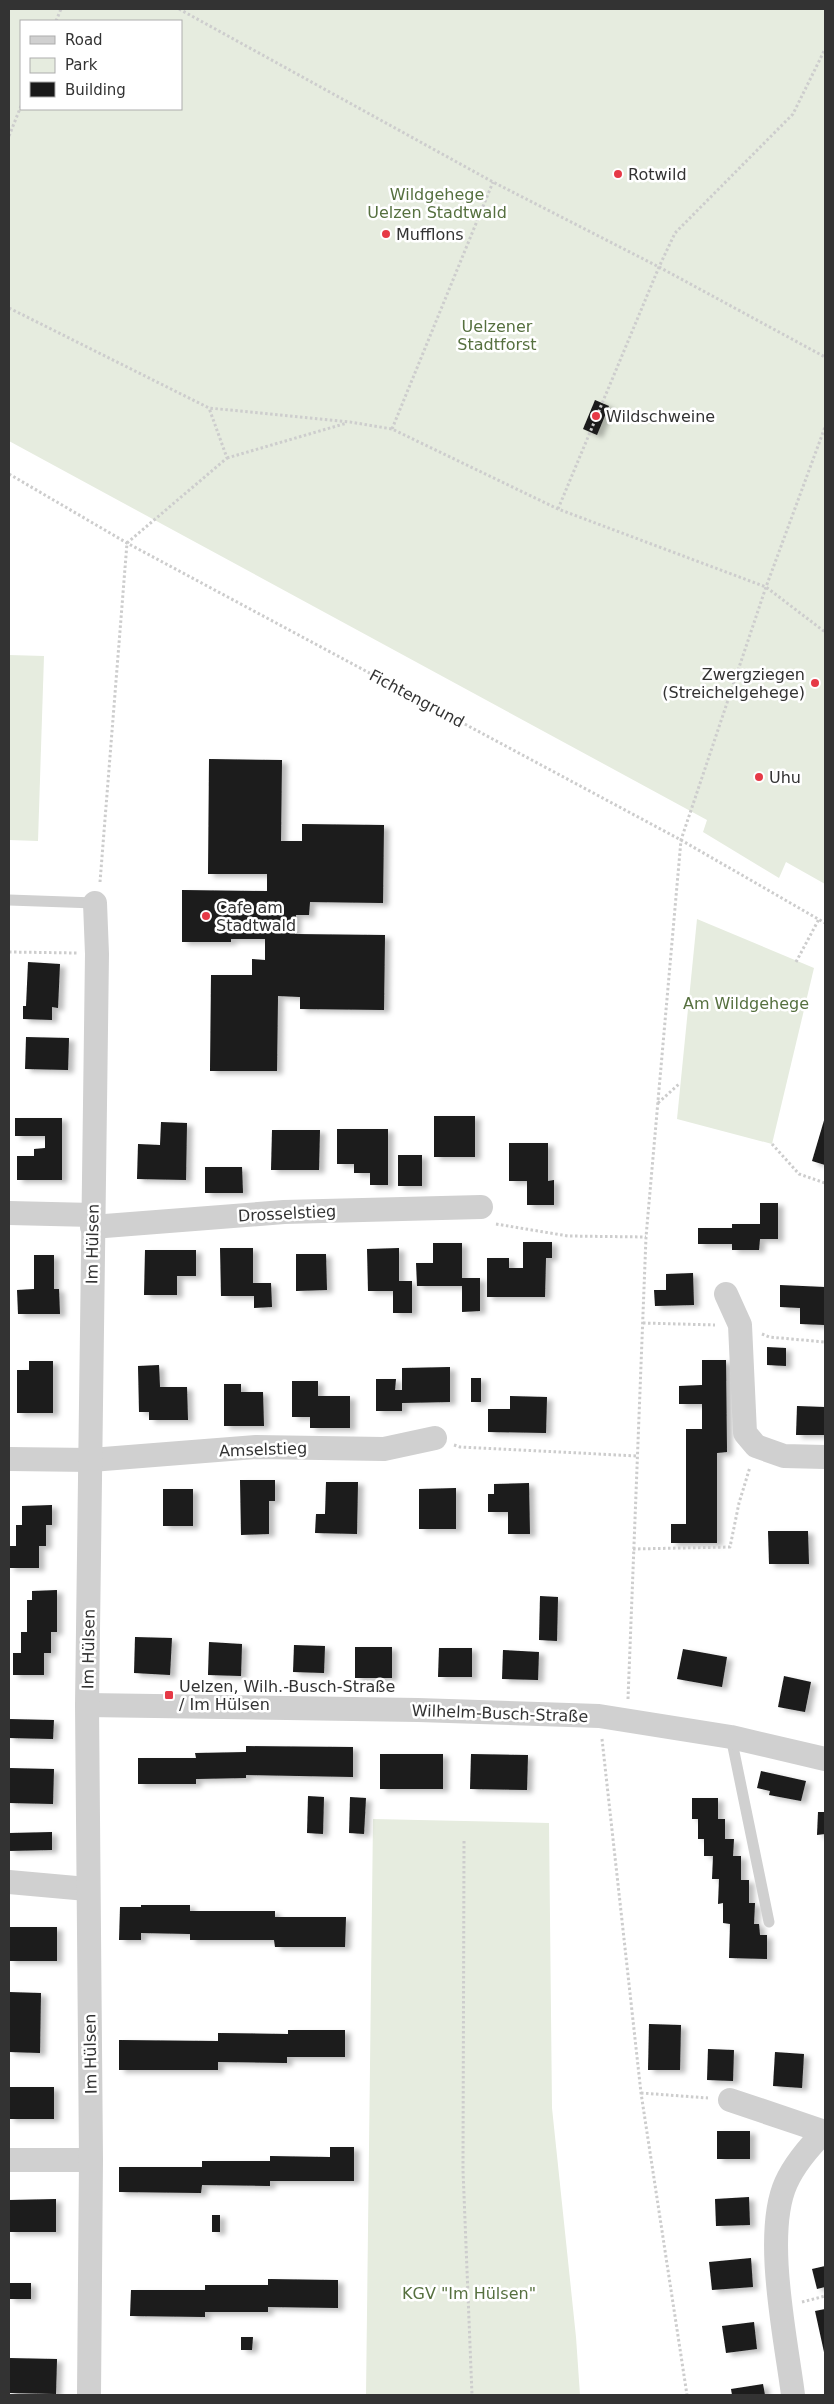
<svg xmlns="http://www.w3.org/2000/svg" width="834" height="2404" font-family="'DejaVu Sans',sans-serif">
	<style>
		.green { fill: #e6ecdf; fill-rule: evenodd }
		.building { fill: #1a1a1a; filter: url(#shadow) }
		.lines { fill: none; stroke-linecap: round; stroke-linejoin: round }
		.path { stroke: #cdcdcd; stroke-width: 3; stroke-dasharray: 2.5 2.5; stroke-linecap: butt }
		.service { stroke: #d0d0d0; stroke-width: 11 }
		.minor { stroke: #d0d0d0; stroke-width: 24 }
		.poi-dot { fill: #e63946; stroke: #fff; stroke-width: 2 }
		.labels { text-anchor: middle; stroke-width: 5; stroke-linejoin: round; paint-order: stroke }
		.poi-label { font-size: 16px; fill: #333; stroke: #fff; text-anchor: start }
		.park-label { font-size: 16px; fill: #56703f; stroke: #fff }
		.street-label { font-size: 16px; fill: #333; stroke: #fff }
	</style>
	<defs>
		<filter id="shadow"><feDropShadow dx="5.5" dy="3" stdDeviation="2.5" flood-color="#0004"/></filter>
	</defs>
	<rect width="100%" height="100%" fill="#fff"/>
	<g class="green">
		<path d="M 9,9 L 825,9 L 825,884 L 786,862 L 779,878 L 703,832 L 707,820 L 9,441 ZM 21,21 L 181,21 L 181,109 L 21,109 Z"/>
		<polygon points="9,655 44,656 38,841 9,840"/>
		<polygon points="697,919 814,968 772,1144 677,1119"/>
		<polygon points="373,1819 549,1823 552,2108 576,2337 580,2395 366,2395"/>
	</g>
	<g class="building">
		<polygon points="595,400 609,406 597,435 583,429"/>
		<polygon points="209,759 282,760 281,841 302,841 302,824 384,825 383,903 310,902 309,915 296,915 295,934 385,935 384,1010 300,1009 300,997 278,996 277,1071 210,1071 211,975 252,975 252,959 265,960 265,939 231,939 231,942 182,942 182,890 267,891 267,874 208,874"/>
		<polygon points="28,962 60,964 58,1008 52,1007 52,1020 23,1019 23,1006 26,1006"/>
		<polygon points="26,1037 69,1038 68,1070 25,1069"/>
		<rect x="434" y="1116" width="41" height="41"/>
		<polygon points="825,1117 825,1165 812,1161"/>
		<polygon points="15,1118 62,1118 62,1180 17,1180 17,1156 34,1156 34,1149 45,1148 45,1136 15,1136"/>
		<polygon points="161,1122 187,1123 186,1180 137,1179 138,1144 160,1145"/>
		<polygon points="337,1129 388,1129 388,1185 370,1185 370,1173 354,1173 354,1164 337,1164"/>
		<polygon points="272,1130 320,1130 319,1170 271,1170"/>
		<polygon points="509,1143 548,1143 548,1181 554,1180 554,1205 527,1205 527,1181 509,1181"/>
		<rect x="398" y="1155" width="24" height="31"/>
		<polygon points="205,1167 242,1167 243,1193 205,1193"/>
		<polygon points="760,1203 778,1203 778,1239 760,1239 759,1250 732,1250 732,1244 698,1244 698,1228 732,1228 732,1224 760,1224"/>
		<polygon points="523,1242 552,1242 552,1258 546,1258 545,1297 487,1297 487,1258 509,1258 509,1268 523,1268"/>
		<polygon points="433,1243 462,1243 462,1278 480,1278 480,1311 462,1312 462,1286 417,1286 416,1263 433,1263"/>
		<polygon points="220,1248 253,1248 253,1283 271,1283 272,1307 254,1308 254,1296 221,1296"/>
		<polygon points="399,1248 399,1281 412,1281 412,1313 393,1313 393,1291 368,1291 367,1249"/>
		<polygon points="145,1250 196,1250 196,1276 177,1276 177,1295 144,1295"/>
		<polygon points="296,1254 326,1254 327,1290 296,1291"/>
		<polygon points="34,1255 54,1255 54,1289 59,1289 60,1314 18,1314 17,1290 34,1289"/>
		<polygon points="693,1273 694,1305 655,1306 654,1290 666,1290 666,1274"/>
		<polygon points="780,1285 825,1287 825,1325 800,1324 800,1308 780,1307"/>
		<polygon points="767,1347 786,1348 786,1366 767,1365"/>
		<polygon points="702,1360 726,1360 727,1452 717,1453 717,1543 671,1543 671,1524 686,1524 686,1429 702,1429 702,1404 679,1404 679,1386 702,1385"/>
		<polygon points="29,1361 53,1361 53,1413 17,1413 17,1370 29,1370"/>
		<polygon points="159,1365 160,1387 187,1387 188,1420 149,1420 149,1412 139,1412 138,1366"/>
		<polygon points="450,1367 450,1402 402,1403 402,1411 376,1411 376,1379 396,1379 395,1390 402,1390 402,1368"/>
		<rect x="471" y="1378" width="10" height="24"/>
		<polygon points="292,1381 318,1381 318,1396 350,1396 350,1428 310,1428 310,1417 292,1417"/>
		<polygon points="224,1384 241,1384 241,1392 263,1392 264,1426 224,1426"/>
		<polygon points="510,1396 547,1397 546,1433 488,1432 488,1409 510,1409"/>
		<polygon points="797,1406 825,1407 825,1435 796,1435"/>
		<polygon points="240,1480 275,1480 275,1501 269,1501 269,1534 241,1535"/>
		<polygon points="326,1482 358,1482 357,1534 315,1533 316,1514 325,1514"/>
		<polygon points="529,1483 530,1534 508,1534 508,1512 488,1512 488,1494 494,1494 494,1484"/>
		<polygon points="456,1488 456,1529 419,1529 419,1489"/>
		<rect x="163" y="1489" width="30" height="37"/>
		<polygon points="52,1505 52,1525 46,1525 46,1546 39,1546 39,1568 9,1568 9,1546 16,1546 16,1525 22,1525 22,1506"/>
		<polygon points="768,1531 808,1531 809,1564 769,1564"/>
		<polygon points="57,1590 57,1632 51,1632 51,1653 44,1653 44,1675 13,1675 13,1653 21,1653 21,1632 27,1632 27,1600 32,1600 32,1591"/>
		<polygon points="540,1596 558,1597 557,1641 539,1640"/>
		<polygon points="135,1637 172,1638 170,1675 134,1673"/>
		<polygon points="209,1642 242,1644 241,1676 208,1675"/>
		<polygon points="294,1645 325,1646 324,1673 293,1672"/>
		<rect x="355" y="1647" width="37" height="31"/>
		<polygon points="439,1648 472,1648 472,1677 438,1677"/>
		<polygon points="683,1649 727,1657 722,1687 677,1679"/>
		<polygon points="503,1650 539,1652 538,1680 502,1679"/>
		<polygon points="784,1676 811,1682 805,1712 778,1707"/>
		<polygon points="9,1719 54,1720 53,1739 9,1738"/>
		<polygon points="246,1746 353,1747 353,1777 246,1775 246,1778 196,1779 196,1784 138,1784 138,1758 196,1758 195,1753 246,1752"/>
		<rect x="380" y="1754" width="63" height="35"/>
		<polygon points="471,1754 528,1755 527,1790 470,1789"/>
		<polygon points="9,1768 54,1769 53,1804 9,1803"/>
		<polygon points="761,1771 806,1781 801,1801 769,1795 770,1791 757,1788"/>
		<polygon points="308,1796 324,1797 323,1834 307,1833"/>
		<polygon points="350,1797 366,1798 364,1834 349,1833"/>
		<polygon points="692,1798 718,1798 718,1819 725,1819 725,1839 734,1839 733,1856 741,1856 741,1880 749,1880 749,1903 755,1903 754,1924 759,1924 760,1935 767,1935 767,1959 729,1958 730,1924 723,1923 723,1903 718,1904 719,1879 712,1879 713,1856 704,1856 704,1839 698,1839 698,1819 692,1819"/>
		<polygon points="818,1812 825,1812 825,1834 817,1835"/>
		<polygon points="52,1832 52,1850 9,1851 9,1833"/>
		<polygon points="141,1905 190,1905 190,1911 275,1911 275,1917 346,1917 345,1947 275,1947 274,1940 190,1940 190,1934 141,1933 141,1940 119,1940 120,1907 141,1907"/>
		<rect x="9" y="1927" width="48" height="34"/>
		<polygon points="9,1992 41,1993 40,2053 9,2052"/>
		<polygon points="649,2024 681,2025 680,2070 648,2070"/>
		<polygon points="288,2030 345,2030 345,2057 287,2057 287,2063 218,2062 218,2070 119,2070 119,2040 218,2041 218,2033 288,2034"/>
		<polygon points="708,2049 734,2050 733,2081 707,2080"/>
		<polygon points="775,2052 804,2054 802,2088 773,2086"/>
		<rect x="9" y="2087" width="45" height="32"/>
		<rect x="717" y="2131" width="33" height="28"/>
		<polygon points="330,2147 354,2147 354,2181 270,2181 270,2186 202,2185 201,2193 119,2192 119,2167 202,2167 202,2161 270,2161 270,2156 330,2157"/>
		<polygon points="749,2197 750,2225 716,2226 715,2199"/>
		<polygon points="56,2199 56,2232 9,2232 9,2200"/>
		<rect x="212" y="2215" width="8" height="17"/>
		<polygon points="751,2258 753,2287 712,2290 709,2262"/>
		<polygon points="825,2266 825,2287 817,2289 812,2269"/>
		<polygon points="268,2279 338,2280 338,2308 268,2307 268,2312 205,2312 205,2317 130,2316 131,2290 205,2290 205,2285 268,2285"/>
		<rect x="9" y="2283" width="22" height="16"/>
		<polygon points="825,2309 825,2352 824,2352 815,2311"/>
		<polygon points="754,2322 757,2349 726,2353 722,2326"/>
		<polygon points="241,2337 253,2337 252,2350 241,2350"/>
		<polygon points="9,2358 57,2359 56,2394 9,2393"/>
		<polygon points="763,2384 765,2395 732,2395 731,2389"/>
	</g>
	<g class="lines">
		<g class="path">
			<polyline points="179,9 493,182 659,267 825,357"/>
			<polyline points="56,21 61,9"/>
			<polyline points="9,136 21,106"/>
			<polyline points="9,308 209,408 350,422 392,429 558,509 766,587 825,632"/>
			<polyline points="392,429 493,182"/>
			<polyline points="227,458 347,423"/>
			<polyline points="9,474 127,543 681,840 825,923"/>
			<polyline points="558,509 659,267 675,233 793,114 825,49"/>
			<polyline points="100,882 127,543 227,458 209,408"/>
			<polyline points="9,952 77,953"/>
			<polyline points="796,962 819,919"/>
			<polyline points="658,1103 679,1084"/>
			<polyline points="772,1144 799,1174 825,1183"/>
			<polyline points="496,1224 568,1236 646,1237"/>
			<polyline points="643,1323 715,1325"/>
			<polyline points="762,1334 769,1337 825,1342"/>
			<polyline points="454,1445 460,1447 638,1456"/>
			<polyline points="633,1549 730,1547 739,1503 750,1467"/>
			<polyline points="628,1699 646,1237 681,840 766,587 825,427"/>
			<polyline points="602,1739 641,2093 687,2395"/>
			<polyline points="464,1841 463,2170 472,2395"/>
			<polyline points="641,2093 708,2098"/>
			<polyline points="802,2302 825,2296"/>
		</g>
		<g class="service">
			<polyline points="9,900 95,903"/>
			<polyline points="731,1737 769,1922"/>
		</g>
		<g class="minor">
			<polyline points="9,1213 93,1215"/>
			<polyline points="92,1227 284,1212 481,1207"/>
			<polyline points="726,1294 740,1325 745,1433 756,1446 784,1456 825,1457"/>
			<polyline points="9,1459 91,1460 256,1447 384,1449 435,1438"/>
			<polyline points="87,1705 418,1710 599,1716 731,1737 825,1759"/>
			<polyline points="9,1882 87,1889"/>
			<polyline points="730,2100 825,2132"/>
			<polyline points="9,2160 91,2160"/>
			<polyline points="89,2395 91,2160 87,1705 97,954 95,903"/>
			<path d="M 793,2395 C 786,2339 763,2234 786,2183 C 795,2163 810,2146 825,2131"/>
		</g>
	</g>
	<g class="poi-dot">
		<circle cx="618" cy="174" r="5"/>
		<circle cx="386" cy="234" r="5"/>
		<circle cx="596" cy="416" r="5"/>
		<circle cx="815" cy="683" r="5"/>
		<circle cx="759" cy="777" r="5"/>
		<circle cx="206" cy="916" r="5"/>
		<rect x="164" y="1690" width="10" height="10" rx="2.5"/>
	</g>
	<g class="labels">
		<g class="poi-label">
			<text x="628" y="180">Rotwild</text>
			<text x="396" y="240">Mufflons</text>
			<text x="606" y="422">Wildschweine</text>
			<text x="805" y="680" text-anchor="end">Zwergziegen<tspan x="805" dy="18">(Streichelgehege)</tspan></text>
			<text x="769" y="783">Uhu</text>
			<text x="216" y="913">Cafe am<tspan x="216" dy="18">Stadtwald</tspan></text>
			<text x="179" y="1692">Uelzen, Wilh.-Busch-Straße<tspan x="179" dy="18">/ Im Hülsen</tspan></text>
		</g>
		<g class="park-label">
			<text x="437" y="200">Wildgehege<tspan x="437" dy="18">Uelzen Stadtwald</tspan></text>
			<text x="497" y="332">Uelzener<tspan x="497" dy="18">Stadtforst</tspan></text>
			<text x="746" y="1009">Am Wildgehege</text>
			<text x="469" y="2299">KGV "Im Hülsen"</text>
		</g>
		<g class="street-label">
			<text transform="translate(417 698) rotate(28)" y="6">Fichtengrund</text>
			<text transform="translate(287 1213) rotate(-3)" y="6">Drosselstieg</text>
			<text transform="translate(92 1244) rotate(-89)" y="6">Im Hülsen</text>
			<text transform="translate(263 1449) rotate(-2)" y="6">Amselstieg</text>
			<text transform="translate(88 1649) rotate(-89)" y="6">Im Hülsen</text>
			<text transform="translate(500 1713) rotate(2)" y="6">Wilhelm-Busch-Straße</text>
			<text transform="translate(90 2054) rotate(-91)" y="6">Im Hülsen</text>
		</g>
	</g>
	<rect width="834" height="2404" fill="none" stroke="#333333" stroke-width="20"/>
	<rect x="20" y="20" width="162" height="90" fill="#ffffff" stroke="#adadad"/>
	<rect x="30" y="36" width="25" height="8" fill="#d0d0d0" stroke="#adadad"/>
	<text x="65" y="45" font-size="15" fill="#333333">Road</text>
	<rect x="30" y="58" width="25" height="15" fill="#e6ecdf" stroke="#adadad"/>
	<text x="65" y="70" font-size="15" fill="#333333">Park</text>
	<rect x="30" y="82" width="25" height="15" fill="#1a1a1a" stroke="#adadad"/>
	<text x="65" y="95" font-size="15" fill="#333333">Building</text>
</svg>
